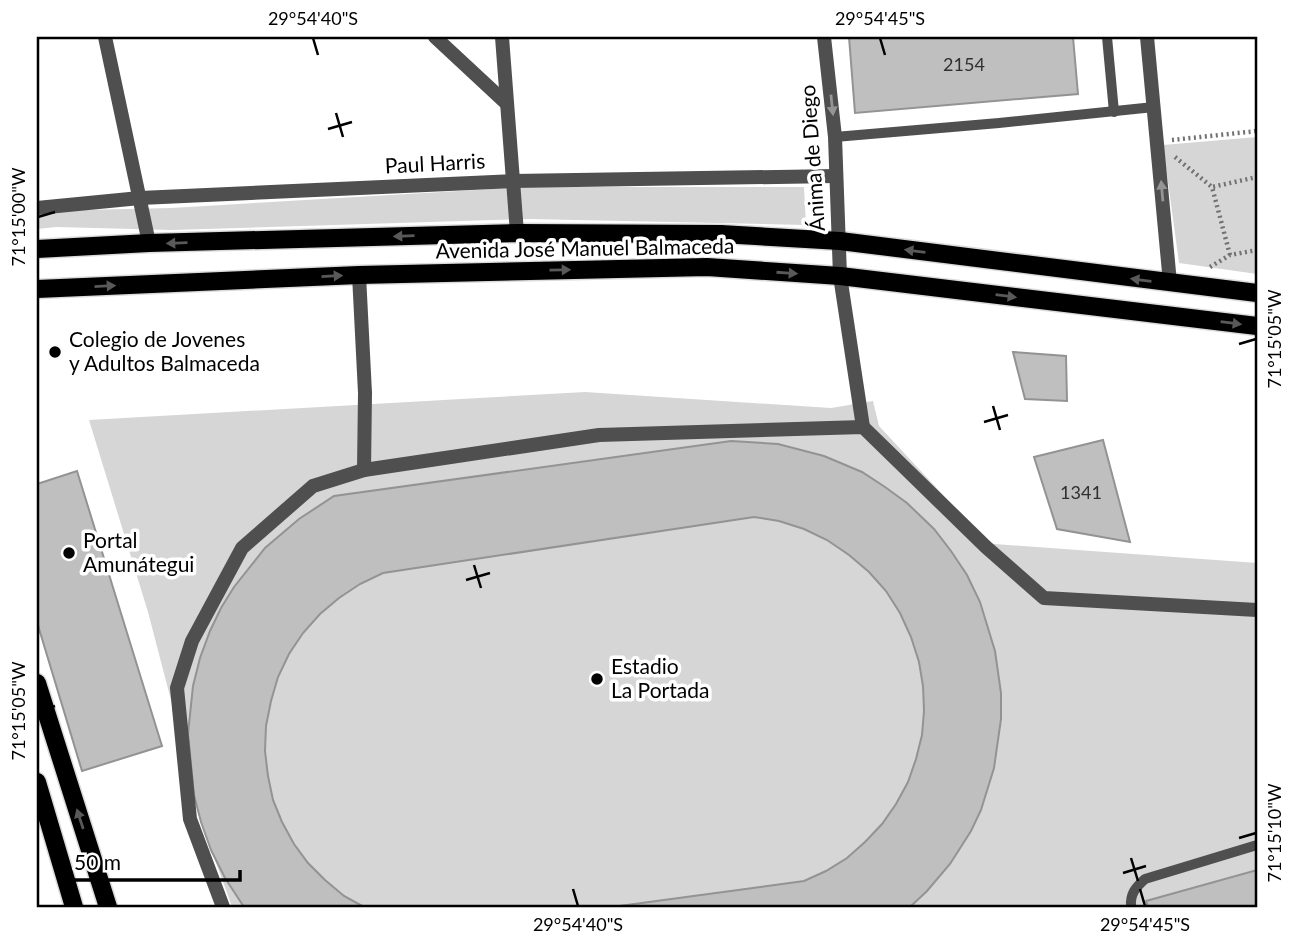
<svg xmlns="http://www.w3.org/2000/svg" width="1294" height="944" font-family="Lato,sans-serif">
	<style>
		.green { fill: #d6d6d6 }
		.building { fill: #bfbfbf; stroke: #939393; stroke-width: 2 }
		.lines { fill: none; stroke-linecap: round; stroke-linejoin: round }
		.primary-casing { stroke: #dbdbdb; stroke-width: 21 }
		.path { stroke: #717171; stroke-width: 4.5; stroke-dasharray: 2 3.5; stroke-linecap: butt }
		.service { stroke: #4f4f4f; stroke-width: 10 }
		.pedestrian { stroke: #4f4f4f; stroke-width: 14 }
		.minor { stroke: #4f4f4f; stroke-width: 14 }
		.primary { stroke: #000; stroke-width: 18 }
		.oneway { fill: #959595 }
		.oneway2 { fill: #595959 }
		.ticks { fill: none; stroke: #000; stroke-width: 2.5 }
		.poi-dot { fill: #000; stroke: #fff; stroke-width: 2.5 }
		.labels { text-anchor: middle; stroke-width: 7; stroke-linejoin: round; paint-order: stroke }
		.number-label { font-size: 18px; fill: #303030 }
		.street-label { font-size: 21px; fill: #000; stroke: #fff }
		.poi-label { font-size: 21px; fill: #000; stroke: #fff; text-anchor: start }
		.neatline { fill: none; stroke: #000; stroke-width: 2.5 }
		.ticks-label { font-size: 18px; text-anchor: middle; fill: #000 }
	</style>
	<rect width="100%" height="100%" fill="#fff"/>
	<g class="green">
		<polygon points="1257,137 1257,274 1179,263 1163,145"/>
		<polygon points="527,187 804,187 806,225 530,219 172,230 56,227 37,229 37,211 171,208"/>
		<path d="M 585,392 L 831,408 L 873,401 L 879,426 L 957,510 L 981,543 L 1257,563 L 1257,907 L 232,907 C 217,861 197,821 190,773 L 148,612 L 89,420 Z"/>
	</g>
	<g class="building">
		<polygon points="849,37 1073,37 1078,94 855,113"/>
		<polygon points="1013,352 1066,356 1067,401 1025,399"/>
		<polygon points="1103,440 1130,542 1057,529 1034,457"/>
		<polygon points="731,441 778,444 824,456 862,472 885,487 907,503 934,529 951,551 967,575 980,602 995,651 1001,693 1001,719 994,768 981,810 971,831 950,864 927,891 910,907 612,907 804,881 826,871 847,858 865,842 882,824 896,804 908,782 916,759 922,735 924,711 923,686 919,662 911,637 900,613 886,591 869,572 849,555 827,540 804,529 779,521 754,517 383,573 360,584 339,598 320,614 303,633 289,654 278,677 271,701 266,726 265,751 268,776 273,800 282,822 294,844 308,863 325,880 344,896 364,907 244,907 225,878 211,850 201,822 194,795 188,734 193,686 200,658 210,631 221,608 234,587 265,548 299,519 334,496"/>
		<polygon points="77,471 162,746 82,771 37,622 37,484"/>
		<polygon points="1257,870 1257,907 1148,907 1146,901"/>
	</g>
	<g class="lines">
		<defs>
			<g id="primary">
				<polyline points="37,249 149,243 517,233 721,234 840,241 1257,293"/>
				<polyline points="37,289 359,275 707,267 840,276 1257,326"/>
				<polyline points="37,683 108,907"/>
				<polyline points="37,782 74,907"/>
			</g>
		</defs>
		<use href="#primary" class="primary-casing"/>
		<g class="path">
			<polyline points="1172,140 1257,131"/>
			<polyline points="1175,157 1212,187"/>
			<polyline points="1230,255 1212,187 1257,177"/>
			<polyline points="1210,267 1230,255 1257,250"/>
		</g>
		<g class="service">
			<polyline points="1107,37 1114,112"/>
			<polyline points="835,137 999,123 1154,107"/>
			<path d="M 1131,907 C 1130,894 1135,888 1145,879 L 1257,845"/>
		</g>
		<g class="pedestrian">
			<polyline points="364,470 365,393"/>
			<polyline points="223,907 190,819 177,688 192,641 242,548 313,486 364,470 599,435 863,427 986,547 1044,598 1257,610"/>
		</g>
		<g class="minor">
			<polyline points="105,37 149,243"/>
			<polyline points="435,37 507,104"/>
			<polyline points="502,37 517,233"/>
			<polyline points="824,37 835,137 840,276 863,427"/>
			<polyline points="1147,37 1170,283"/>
			<polyline points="37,208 140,198 513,181 836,176"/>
			<polyline points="359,275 365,393"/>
		</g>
		<use href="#primary" class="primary"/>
	</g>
	<defs><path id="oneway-solid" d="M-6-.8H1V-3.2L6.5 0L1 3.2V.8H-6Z" transform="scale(1.75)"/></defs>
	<g class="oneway">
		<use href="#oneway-solid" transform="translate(832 105) rotate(84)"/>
		<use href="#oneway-solid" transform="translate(1162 191) rotate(-95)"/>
	</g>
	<g class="oneway2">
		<use href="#oneway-solid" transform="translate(404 236) rotate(178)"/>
		<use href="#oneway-solid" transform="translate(177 243) rotate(178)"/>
		<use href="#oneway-solid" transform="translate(915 251) rotate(-173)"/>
		<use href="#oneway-solid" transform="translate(560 270) rotate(-1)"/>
		<use href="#oneway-solid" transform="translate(787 273) rotate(4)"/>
		<use href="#oneway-solid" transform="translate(332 276) rotate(-3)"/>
		<use href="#oneway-solid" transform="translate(1141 280) rotate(-173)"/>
		<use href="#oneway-solid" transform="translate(105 286) rotate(-3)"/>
		<use href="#oneway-solid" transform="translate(1006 296) rotate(7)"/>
		<use href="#oneway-solid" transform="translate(1231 323) rotate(7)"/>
		<use href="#oneway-solid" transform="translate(80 819) rotate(-108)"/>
	</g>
	<path class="ticks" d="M 313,38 L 318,55M 880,38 L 885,55M 336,113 L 343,137M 328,129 L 352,122M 38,217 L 55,212M 1239,344 L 1256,339M 993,406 L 1000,430M 984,422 L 1008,415M 474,565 L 481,588M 466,580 L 490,573M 38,711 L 55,706M 1239,838 L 1256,833M 1131,858 L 1138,881M 1123,873 L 1146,866M 573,889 L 578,906M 1140,889 L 1145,906"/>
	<g class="poi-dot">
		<circle cx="55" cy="352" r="7"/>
		<circle cx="69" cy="553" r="7"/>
		<circle cx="597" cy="679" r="7"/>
	</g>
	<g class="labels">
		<g class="number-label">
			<text x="964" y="71">2154</text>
			<text x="1081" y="499">1341</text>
		</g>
		<g class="street-label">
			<text transform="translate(813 158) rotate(-94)" y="7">Ánima de Diego</text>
			<text transform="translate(435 164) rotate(-3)" y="7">Paul Harris</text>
			<text transform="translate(585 249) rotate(-1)" y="7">Avenida José Manuel Balmaceda</text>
		</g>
		<g class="poi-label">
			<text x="69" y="347">Colegio de Jovenes<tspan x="69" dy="24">y Adultos Balmaceda</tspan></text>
			<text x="83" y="548">Portal<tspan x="83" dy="24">Amunátegui</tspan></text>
			<text x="611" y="674">Estadio<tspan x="611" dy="24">La Portada</tspan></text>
		</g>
	</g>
	<rect width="1294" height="944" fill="none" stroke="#ffffff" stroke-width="77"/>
	<path d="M63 870v10h177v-10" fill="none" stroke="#000000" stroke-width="3.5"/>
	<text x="74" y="870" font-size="21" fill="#000000" stroke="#ffffff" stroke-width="5" paint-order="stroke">50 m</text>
	<rect x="38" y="38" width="1218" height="868" class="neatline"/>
	<g class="ticks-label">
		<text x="313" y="25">29°54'40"S</text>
		<text x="880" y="25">29°54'45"S</text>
		<text transform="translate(19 217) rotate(-90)" y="6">71°15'00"W</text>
		<text transform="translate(1275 339) rotate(-90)" y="6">71°15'05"W</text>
		<text transform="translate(19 711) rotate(-90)" y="6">71°15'05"W</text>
		<text transform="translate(1275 833) rotate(-90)" y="6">71°15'10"W</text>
		<text x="578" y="931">29°54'40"S</text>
		<text x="1145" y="931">29°54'45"S</text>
	</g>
</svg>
